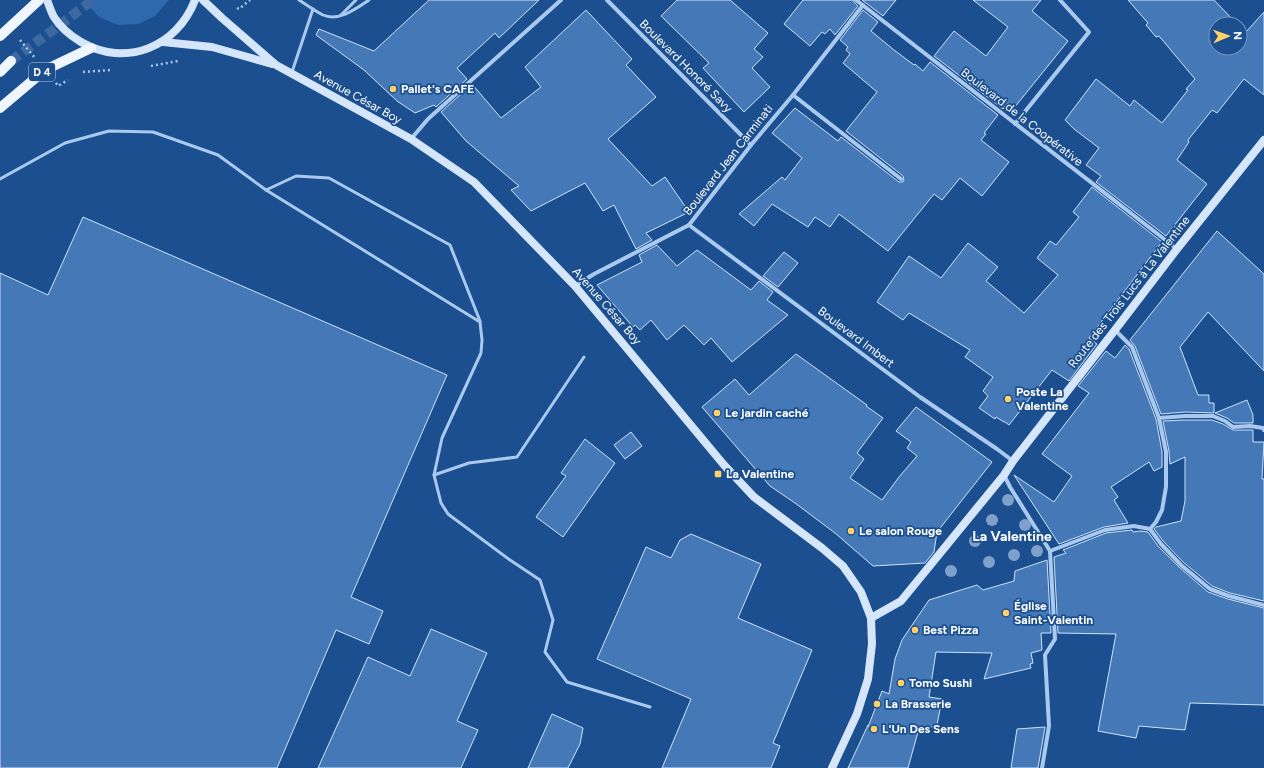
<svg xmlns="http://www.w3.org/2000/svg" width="1264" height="768" font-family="Figtree,sans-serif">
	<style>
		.green { fill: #2e69ad }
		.building { fill: #4478b7; stroke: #cfe3fa }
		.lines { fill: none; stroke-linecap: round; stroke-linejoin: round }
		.primary-tunnel { stroke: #3d69a0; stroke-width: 10; stroke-dasharray: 10 5; stroke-linecap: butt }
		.path { stroke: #a9c9ee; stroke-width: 2.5; stroke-dasharray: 2 3; stroke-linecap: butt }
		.lane { stroke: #a9c9ee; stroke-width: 3 }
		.street { stroke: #a9c9ee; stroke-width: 4 }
		.secondary { stroke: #d6e6fa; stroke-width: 8 }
		.primary { stroke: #f0f6ff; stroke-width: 10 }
		.tree { fill: #7ea0ca }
		.poi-dot { fill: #ffd166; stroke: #1b4f8f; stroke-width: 1.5 }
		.labels { text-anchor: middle; stroke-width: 3.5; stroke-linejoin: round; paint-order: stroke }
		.shield { fill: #1b4f8f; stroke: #bbcadd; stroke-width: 1 }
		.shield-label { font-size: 11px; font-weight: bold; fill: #fff }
		.street-label { font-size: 12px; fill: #fff; stroke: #1b4f8f }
		.poi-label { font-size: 12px; font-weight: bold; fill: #fff; stroke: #1b4f8f; text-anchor: start }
		.quarter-label { font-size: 14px; font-weight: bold; fill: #fff; stroke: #1b4f8f }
	</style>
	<rect width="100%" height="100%" fill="#1b4f8f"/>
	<polygon class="green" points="83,0 169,0 155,16 138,24 118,25 99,17"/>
	<g class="building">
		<polygon points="429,0 539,0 499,38 495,33 457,68 467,79 436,107 434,105 415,113 397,101 364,70 316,35 319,29 374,51"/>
		<polygon points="677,0 730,0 768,33 754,49 763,57 752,68 770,87 744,112 703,68 709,63 661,16"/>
		<polygon points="803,0 853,0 854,2 858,6 835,35 830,29 825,34 822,32 810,46 784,24"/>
		<polygon points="862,0 896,0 883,16"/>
		<polygon points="973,0 1041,0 1032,11 1068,41 1014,108 1008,103 1003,109 934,56 954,31 986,56 1008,27"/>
		<polygon points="1128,0 1214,0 1237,24 1216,24 1216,48 1240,48 1240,28 1245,33 1264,12 1264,95 1244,79 1217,113 1212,110 1188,140 1189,142 1177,160 1207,184 1166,236 1096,182 1101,176 1086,165 1099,148 1074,129 1065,120 1096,79 1130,106 1134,100 1162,123 1188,90 1186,89 1195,79 1159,36 1156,37 1146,25 1148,23"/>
		<polygon points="586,10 632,59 626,65 656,97 608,139 652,186 665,177 689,212 646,233 652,240 636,249 614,205 603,211 585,183 531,211 511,190 519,186 466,141 441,112 472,84 501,118 541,87 525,67"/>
		<polygon points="863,10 878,22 871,31 894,50 914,65 915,64 923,71 930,62 998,115 984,133 986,134 981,140 1009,162 982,196 960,178 942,200 934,194 888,251 839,214 830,227 815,217 808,227 772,204 754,226 739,214 782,177 785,180 802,158 772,133 795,108 838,141 841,137 899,182 902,182 904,181 903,176 846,131 877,92 843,63 850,54 846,50 848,47 840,40"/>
		<polygon points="1092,187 1162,242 1089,338 1097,344 1069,381 1052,370 1009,425 1005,422 1004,422 996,417 995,419 979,408 988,396 983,391 993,377 965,357 970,350 909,313 903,320 877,302 909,256 941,278 968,243 998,267 986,281 1024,313 1058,275 1037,258 1050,241 1056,245 1079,217 1073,212"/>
		<polygon points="83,217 447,375 351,597 383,611 369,644 336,630 277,768 0,768 0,273 48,295"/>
		<polygon points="1217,231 1264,274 1264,371 1208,312 1180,347 1198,395 1209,395 1209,403 1214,403 1214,413 1185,412 1161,414 1135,346 1130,340"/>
		<polygon points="657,245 677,266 697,250 751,290 759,281 773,292 767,300 788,315 732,362 711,338 704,345 684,325 667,340 651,320 640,330 635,325 633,327 597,285 642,262 639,255"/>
		<polygon points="784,252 798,263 778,287 763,276"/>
		<polygon points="1125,345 1129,349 1156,419 1162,452 1162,467 1154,471 1149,462 1111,487 1118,497 1114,500 1128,523 1104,527 1059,544 1014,475 1054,502 1072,476 1042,454 1089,393 1078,386 1106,351 1115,358"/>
		<polygon points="796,354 867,405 866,406 883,418 857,453 864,459 850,478 882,500 899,477 917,456 907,448 911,442 896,431 916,407 992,462 937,532 934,552 925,563 873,566 835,533 795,503 770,486 702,407 735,379 749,395"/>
		<polygon points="1247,400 1253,415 1253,423 1234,423 1227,418 1215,413"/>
		<polygon points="1185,420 1212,420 1223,424 1233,430 1253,430 1253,442 1264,442 1262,479 1264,479 1264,601 1230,593 1212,586 1183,562 1164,542 1154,529 1156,527 1181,521 1185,501 1185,457 1170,464 1169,451 1163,421"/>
		<polygon points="631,432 642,446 625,459 614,445"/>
		<polygon points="585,439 615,463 563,537 536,517 566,476 561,473"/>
		<polygon points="1132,530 1133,532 1140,531 1148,532 1158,546 1179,567 1208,592 1228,599 1264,608 1264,705 1190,703 1185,730 1139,726 1136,738 1098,731 1116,634 1058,633 1054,557 1066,553 1063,550 1106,533"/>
		<polygon points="691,534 761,564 738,618 812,650 773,743 780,746 771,768 662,768 691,699 597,659 646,547 671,558 680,540"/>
		<polygon points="1047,560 1051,633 1041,633 1042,650 1031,653 1033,663 1030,664 1031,668 984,679 992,653 936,652 929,697 942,699 937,725 918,732 908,768 848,768 868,725 868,727 882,691 889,694 895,659 902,640 929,600 977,585 983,590 1014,581 1015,571"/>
		<polygon points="431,629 487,653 457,721 478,730 461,768 318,768 368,657 410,676"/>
		<polygon points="552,714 583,728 580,744 568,768 528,768"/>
		<polygon points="1045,727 1038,768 1011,768 1017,729"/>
	</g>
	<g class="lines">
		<polyline class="primary-tunnel" points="11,61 93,0"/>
		<g class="path">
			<polyline points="237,8 239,9 250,0"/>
			<polyline points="20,40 35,58"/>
			<polyline points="151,66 178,61"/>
			<polyline points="83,72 110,70"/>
			<polyline points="56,83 58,86 68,80"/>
		</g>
		<g class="lane">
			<path d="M 299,0 C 307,5 315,11 323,15 C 339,22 357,8 369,0"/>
			<polyline points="341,15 356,0"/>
			<polyline points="292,72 313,9"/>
			<polyline points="0,179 65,143 109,131 153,132 218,155 266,190 480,322 482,340 481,353 442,438 434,475 441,503 448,514 510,560 540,580 553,620 545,652 567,682 650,707"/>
			<polyline points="266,190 296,176 329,178 450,245 480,321"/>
			<polyline points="434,475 469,463 517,457 584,357"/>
		</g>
		<g class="street">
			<polyline points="607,0 751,145"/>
			<polyline points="856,0 1177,249"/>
			<polyline points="793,95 901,179"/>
			<polyline points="1015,124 1089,32 1060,0"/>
			<polyline points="411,139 428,119 561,0"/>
			<polyline points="689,225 920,397 997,449 1013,461"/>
			<polyline points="575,286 594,274 689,225 751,145 793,95 863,5"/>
			<polyline points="1115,330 1132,347 1159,418 1166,452 1166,487 1162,510 1156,522 1150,529"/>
			<polyline points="1159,418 1185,416 1213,416 1225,421 1233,427 1250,426 1263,428 1264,430"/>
			<polyline points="1004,475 1010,487 1050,551 1055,639 1045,655 1049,726 1042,768"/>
			<polyline points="1050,551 1105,530 1134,526 1150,529 1161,544 1181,565 1210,589 1229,596 1264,605"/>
		</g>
		<g class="secondary">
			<path d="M 47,0 C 49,5 51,12 54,17 C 60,27 71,36 81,42 C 126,68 177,47 195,0"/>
			<polyline points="203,0 222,18 276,65 411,139 474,182 575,286 724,465 754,497 822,548 843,566 861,592 871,618 872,644 868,679 857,714 832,768"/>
			<polyline points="163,42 212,47 272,64"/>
			<polyline points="871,618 901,601 1004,475 1013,461 1115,330 1177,249 1264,140"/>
		</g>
		<g class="primary">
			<polyline points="0,36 39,0"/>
			<polyline points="0,72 11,61"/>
			<polyline points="0,108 45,70 91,48"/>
		</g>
	</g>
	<g class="tree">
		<circle cx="1008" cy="500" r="6"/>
		<circle cx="992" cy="520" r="6"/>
		<circle cx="1025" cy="525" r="6"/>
		<circle cx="975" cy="541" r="6"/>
		<circle cx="1037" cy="551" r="6"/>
		<circle cx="1014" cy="555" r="6"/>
		<circle cx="989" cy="562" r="6"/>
		<circle cx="951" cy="571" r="6"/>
	</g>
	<g class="poi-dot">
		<circle cx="393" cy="89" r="4"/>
		<circle cx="1008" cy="399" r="4"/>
		<circle cx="717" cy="413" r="4"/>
		<rect x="714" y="470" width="8" height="8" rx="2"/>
		<circle cx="851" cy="531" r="4"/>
		<circle cx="1006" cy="613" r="4"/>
		<circle cx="915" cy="630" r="4"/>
		<circle cx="901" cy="683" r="4"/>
		<circle cx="877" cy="704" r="4"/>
		<circle cx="874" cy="729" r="4"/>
	</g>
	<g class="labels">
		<rect class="shield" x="29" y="63" width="26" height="18" rx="3"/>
		<g class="shield-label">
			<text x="42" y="76">D 4</text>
		</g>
		<g class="street-label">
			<text transform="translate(686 66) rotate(45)" y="4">Boulevard Honoré Savy</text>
			<text transform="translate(358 97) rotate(29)" y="4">Avenue César Boy</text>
			<text transform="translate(1022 117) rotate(38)" y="4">Boulevard de la Coopérative</text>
			<text transform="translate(728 160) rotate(-52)" y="4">Boulevard Jean Carminati</text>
			<text transform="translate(1129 292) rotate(-52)" y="4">Route des Trois Lucs à La Valentine</text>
			<text transform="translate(607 306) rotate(49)" y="4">Avenue César Boy</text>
			<text transform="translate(856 337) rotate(37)" y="4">Boulevard Imbert</text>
		</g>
		<g class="poi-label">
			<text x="401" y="93">Pallet's CAFE</text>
			<text x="1016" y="396">Poste La<tspan x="1016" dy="14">Valentine</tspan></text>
			<text x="725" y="417">Le jardin caché</text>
			<text x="726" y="478">La Valentine</text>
			<text x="859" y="535">Le salon Rouge</text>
			<text x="1014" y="610">Église<tspan x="1014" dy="14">Saint-Valentin</tspan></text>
			<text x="923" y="634">Best Pizza</text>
			<text x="909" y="687">Tomo Sushi</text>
			<text x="885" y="708">La Brasserie</text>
			<text x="882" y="733">L'Un Des Sens</text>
		</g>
		<g class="quarter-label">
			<text x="1012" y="541">La Valentine</text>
		</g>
	</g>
	<g transform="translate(1228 36) rotate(88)"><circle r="19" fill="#1b4f8f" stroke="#7695bc"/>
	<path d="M0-3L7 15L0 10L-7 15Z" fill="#ffd166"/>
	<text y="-6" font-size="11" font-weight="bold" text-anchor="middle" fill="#ffffff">N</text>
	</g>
</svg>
